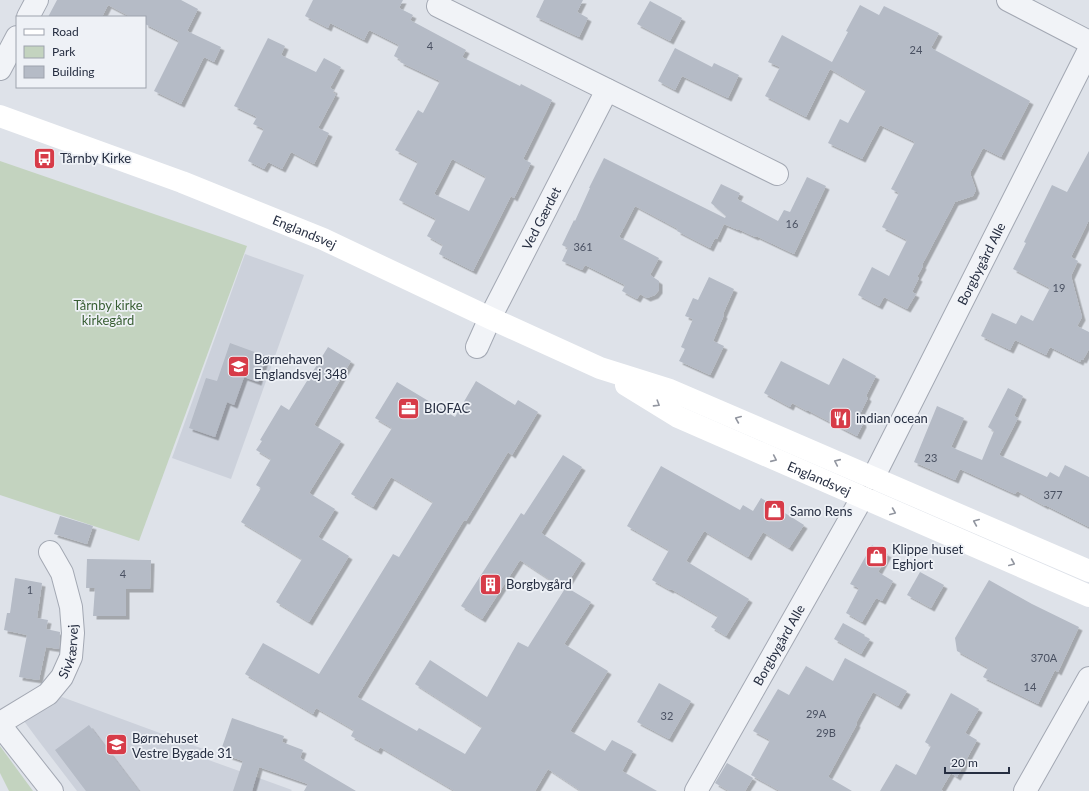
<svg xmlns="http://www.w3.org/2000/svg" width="1089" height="791" font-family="Lato,sans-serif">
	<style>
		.built { fill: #ccd1db }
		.green { fill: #c3d3bf }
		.building { fill: #b5bbc6; fill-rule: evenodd; filter: url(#shadow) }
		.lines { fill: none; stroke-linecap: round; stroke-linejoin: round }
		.street-casing { stroke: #a3a8b3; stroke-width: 24 }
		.street { stroke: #f1f3f7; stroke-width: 22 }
		.secondary { stroke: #fff; stroke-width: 22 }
		.oneway { stroke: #9296a0 }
		.labels { text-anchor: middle; stroke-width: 3.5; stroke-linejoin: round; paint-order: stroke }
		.number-label { font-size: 11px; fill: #4a5162 }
		.poi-label { font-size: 13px; fill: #262e41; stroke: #eef1f6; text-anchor: start }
		.street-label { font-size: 13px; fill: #262e41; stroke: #eef1f6 }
		.park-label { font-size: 13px; fill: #385e33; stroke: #eef1f6 }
	</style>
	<defs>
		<filter id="shadow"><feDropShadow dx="3.5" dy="3.5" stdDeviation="0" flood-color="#0004"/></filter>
	</defs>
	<rect width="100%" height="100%" fill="#dee2e9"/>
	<g class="built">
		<polygon points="245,254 304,275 231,479 172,458"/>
		<polygon points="62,697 206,750 203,758 292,790 291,791 77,791 38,740 24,721"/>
	</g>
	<g class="green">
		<polygon points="0,161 247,246 139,541 0,495"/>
		<polygon points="0,746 33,791 9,791 0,773"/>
	</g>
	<g class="building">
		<polygon points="57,0 181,0 198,9 187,31 221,47 214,62 204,57 181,104 154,91 179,41 145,24 145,17 131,17 108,5 102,17 48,17"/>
		<path d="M 313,0 L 403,0 L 399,8 L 413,15 L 410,20 L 466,50 L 462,57 L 520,86 L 521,84 L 552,100 L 523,159 L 531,163 L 514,198 L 511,196 L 473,271 L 439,254 L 443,245 L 427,236 L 436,219 L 399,200 L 418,162 L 395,150 L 418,110 L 423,113 L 440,81 L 400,62 L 401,60 L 394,56 L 399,45 L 369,30 L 364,40 L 330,23 L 328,28 L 305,16 ZM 452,159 L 486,177 L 469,211 L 434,194 Z"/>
		<polygon points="544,0 583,0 577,12 588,18 579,37 536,17"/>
		<polygon points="650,1 682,18 670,41 637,24"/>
		<polygon points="860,5 879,15 884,6 939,33 931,48 933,48 933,49 1030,101 1001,157 983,148 970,173 976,190 973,196 955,202 922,265 923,266 917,277 919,278 912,292 916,294 907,309 884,297 879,306 858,295 872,267 889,276 907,240 882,227 899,193 891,189 915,142 880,125 862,159 828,143 840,119 848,123 866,90 830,69 806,117 765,96 780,67 768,62 782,35 832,62 848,32 846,31"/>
		<polygon points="268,38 285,46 281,55 316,72 324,58 341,67 330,88 334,90 333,93 336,94 318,128 329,133 314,164 291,152 282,169 268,162 264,169 248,161 264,129 253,124 257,117 234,106"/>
		<polygon points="675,48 712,67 714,63 739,75 728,98 682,76 675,90 658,81"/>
		<polygon points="1089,151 1089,220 1071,257 1078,261 1071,276 1082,317 1077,326 1089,332 1089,349 1083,360 1081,359 1080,362 1050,347 1046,355 1015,340 1010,350 981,336 992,313 1016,324 1021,315 1033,321 1050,288 1013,269 1026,243 1024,242 1052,185 1067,192"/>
		<polygon points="604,158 725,218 726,216 711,203 721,184 740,193 737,199 778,221 784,210 790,212 807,177 826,186 794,254 756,236 755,237 738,229 738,230 724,224 717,239 715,238 710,248 677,231 678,229 635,206 619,237 659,258 650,275 659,281 659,290 655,295 647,298 640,294 637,299 622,291 625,285 585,265 582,270 562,261 568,248 562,245 574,220 575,221 590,188 589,188"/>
		<polygon points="709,277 734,289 723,314 724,315 713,341 724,346 710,375 679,361 685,349 681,347 693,319 685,316 693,298 698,300"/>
		<polygon points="230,343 266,356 258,382 244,377 234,405 227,402 215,437 189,428 206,378 217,381"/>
		<polygon points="328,347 351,361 314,425 341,441 309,493 335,509 318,537 349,556 309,622 276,602 302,559 241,522 261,488 256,485 271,459 256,450 262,441 260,440 281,405 289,410"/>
		<polygon points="843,358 876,376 866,396 868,398 860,414 863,424 857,436 807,410 807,411 792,403 790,407 764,393 781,361 829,385"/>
		<polygon points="476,381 515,405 518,400 538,412 512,455 508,452 466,521 464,520 357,697 417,731 419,728 465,754 482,727 415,684 430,660 487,697 518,642 528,647 566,587 591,602 564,644 608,671 570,731 605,751 612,740 633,751 622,771 657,791 581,791 548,769 535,791 455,791 380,747 378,751 351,736 354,730 316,708 313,714 245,674 263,643 319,674 393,554 399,557 433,502 391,477 373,507 351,494 392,428 375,418 397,382 455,417"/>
		<polygon points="1008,388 1023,396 1014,416 1018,418 999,455 1047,477 1050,472 1059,477 1065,465 1089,477 1089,527 1045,505 1045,506 1017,491 1015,494 960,469 955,480 914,462 937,406 964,418 951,447 982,460 994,431 988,427"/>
		<polygon points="563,455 582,467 541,533 582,560 564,589 520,560 482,619 461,606 521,513 524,515"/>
		<polygon points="661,466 740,510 743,505 753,511 761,498 804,525 789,548 763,532 748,557 704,531 686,561 749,599 726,636 711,627 718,616 671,589 670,590 652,580 669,550 627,526"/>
		<polygon points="60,516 93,526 87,544 54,534"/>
		<polygon points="872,545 888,554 878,572 893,581 882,601 876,598 862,622 846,613 859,588 850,584"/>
		<polygon points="87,559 151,560 150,589 126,589 126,616 93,616 95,588 86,588"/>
		<polygon points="920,572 944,585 931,608 907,595"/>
		<polygon points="15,578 42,583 37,618 48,620 46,629 60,632 59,649 46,647 39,680 19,677 27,635 4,630 7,613 10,613"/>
		<polygon points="989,580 1032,604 1079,627 1058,672 1055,670 1038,704 983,677 988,668 957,651 955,638"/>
		<polygon points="843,623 865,635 864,636 870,639 861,654 834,639"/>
		<polygon points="845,658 907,691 898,706 873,692 856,723 857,724 828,777 852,791 780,791 751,775 770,740 753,731 778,689 789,695 806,666 833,681"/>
		<polygon points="659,683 691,701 669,739 637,722"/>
		<polygon points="951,693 979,709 965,733 977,740 957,777 951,773 941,790 943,791 880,791 896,764 916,775 931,746 925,742"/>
		<polygon points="232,718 284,736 282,742 303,750 300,758 356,791 304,791 308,784 259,767 252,791 233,791 243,761 220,753"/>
		<polygon points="89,725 139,791 86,791 55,750"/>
		<polygon points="727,763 753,778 745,791 729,791 715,783"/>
	</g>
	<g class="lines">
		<defs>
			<g id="street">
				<polyline points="1008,0 1089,42"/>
				<polyline points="438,6 777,174"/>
				<polyline points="28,17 37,0"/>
				<polyline points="0,69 17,37"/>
				<path id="s1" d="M 477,347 L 490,318 L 607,90"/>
				<path id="s2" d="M 873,478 L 1089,50"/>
				<path id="s3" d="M 0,723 L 48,694 L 62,677 L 71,657 L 73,633 L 71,607 L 62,573 L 50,552"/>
				<polyline points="0,725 52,791"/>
				<path id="s4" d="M 696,791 L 862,498"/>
				<polyline points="1025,791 1089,678"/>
			</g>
		</defs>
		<use href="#street" class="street-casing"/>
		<use href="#street" class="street"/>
		<g class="secondary">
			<path id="s5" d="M 0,116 L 182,182 L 323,239 L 490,318 L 600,368 L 670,390 L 1089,571"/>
			<path id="s6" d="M 626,385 L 678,417 L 1089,596"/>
		</g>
	</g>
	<defs><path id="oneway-chevron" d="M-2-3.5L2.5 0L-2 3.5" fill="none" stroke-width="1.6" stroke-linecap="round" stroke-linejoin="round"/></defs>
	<g class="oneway">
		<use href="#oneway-chevron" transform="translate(657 404) rotate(32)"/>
		<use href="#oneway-chevron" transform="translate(738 419) rotate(-157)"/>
		<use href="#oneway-chevron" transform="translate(774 459) rotate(24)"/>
		<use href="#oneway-chevron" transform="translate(837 462) rotate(-156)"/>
		<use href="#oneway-chevron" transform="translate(893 512) rotate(23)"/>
		<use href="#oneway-chevron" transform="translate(976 522) rotate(-157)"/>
		<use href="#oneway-chevron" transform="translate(1012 563) rotate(23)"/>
	</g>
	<defs>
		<symbol id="bus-square" viewBox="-11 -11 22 22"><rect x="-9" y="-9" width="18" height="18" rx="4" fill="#d73b48" stroke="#eef1f6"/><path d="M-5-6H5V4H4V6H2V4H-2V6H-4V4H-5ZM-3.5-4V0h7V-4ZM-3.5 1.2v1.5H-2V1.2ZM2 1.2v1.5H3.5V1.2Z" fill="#fff"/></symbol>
		<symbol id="school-square" viewBox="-11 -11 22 22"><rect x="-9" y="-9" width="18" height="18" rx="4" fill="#d73b48" stroke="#eef1f6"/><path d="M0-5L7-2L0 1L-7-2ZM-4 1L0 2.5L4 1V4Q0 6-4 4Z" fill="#fff"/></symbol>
		<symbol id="office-square" viewBox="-11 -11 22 22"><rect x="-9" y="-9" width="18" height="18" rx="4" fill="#d73b48" stroke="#eef1f6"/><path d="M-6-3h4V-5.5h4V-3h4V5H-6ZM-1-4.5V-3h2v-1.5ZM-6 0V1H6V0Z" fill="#fff"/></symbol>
		<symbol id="restaurant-square" viewBox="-11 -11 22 22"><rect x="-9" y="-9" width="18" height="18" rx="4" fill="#d73b48" stroke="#eef1f6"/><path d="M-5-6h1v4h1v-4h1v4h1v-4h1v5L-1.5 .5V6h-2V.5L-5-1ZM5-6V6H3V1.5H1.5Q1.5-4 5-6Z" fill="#fff"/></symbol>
		<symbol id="shop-square" viewBox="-11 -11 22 22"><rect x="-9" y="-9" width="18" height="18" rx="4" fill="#d73b48" stroke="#eef1f6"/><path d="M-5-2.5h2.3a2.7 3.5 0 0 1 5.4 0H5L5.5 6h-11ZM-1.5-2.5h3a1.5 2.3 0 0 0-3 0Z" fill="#fff"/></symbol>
		<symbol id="building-square" viewBox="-11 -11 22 22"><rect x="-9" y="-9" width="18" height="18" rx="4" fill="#d73b48" stroke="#eef1f6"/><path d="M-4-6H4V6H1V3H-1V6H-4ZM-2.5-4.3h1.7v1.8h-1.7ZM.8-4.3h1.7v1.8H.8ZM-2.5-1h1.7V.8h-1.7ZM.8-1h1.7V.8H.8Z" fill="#fff"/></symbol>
	</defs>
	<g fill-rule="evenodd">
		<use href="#bus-square" x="32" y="146" width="25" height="25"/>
		<use href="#school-square" x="226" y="354" width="25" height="25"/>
		<use href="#office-square" x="396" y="396" width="25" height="25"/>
		<use href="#restaurant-square" x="828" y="406" width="25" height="25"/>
		<use href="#shop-square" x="762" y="498" width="25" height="25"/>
		<use href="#shop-square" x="864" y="544" width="25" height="25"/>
		<use href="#building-square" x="478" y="572" width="25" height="25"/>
		<use href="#school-square" x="104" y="732" width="25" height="25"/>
	</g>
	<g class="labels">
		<g class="number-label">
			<text x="430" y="50">4</text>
			<text x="916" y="54">24</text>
			<text x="792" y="228">16</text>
			<text x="583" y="251">361</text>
			<text x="1059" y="292">19</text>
			<text x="931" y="462">23</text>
			<text x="1053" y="499">377</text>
			<text x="123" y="578">4</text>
			<text x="30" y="594">1</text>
			<text x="1044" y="662">370A</text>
			<text x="1030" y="691">14</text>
			<text x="816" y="718">29A</text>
			<text x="667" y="720">32</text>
			<text x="826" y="737">29B</text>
		</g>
		<g class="poi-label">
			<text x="60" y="163">Tårnby Kirke</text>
			<text x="254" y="364">Børnehaven<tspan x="254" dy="15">Englandsvej 348</tspan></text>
			<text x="424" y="413">BIOFAC</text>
			<text x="856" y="423">indian ocean</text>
			<text x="790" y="516">Samo Rens</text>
			<text x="892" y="554">Klippe huset<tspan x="892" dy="15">Eghjort</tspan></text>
			<text x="506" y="589">Borgbygård</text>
			<text x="132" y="743">Børnehuset<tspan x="132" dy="15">Vestre Bygade 31</tspan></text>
		</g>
		<g class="street-label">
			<text dy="5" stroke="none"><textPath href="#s1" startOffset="144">Ved Gærdet</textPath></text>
			<text dy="5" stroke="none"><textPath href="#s5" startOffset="326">Englandsvej</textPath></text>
			<text dy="5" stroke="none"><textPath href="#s2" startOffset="240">Borgbygård Alle</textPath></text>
			<text dy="5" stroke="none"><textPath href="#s6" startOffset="215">Englandsvej</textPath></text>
			<text dy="5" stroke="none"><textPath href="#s4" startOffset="168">Borgbygård Alle</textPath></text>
			<text dy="5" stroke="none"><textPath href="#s3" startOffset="105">Sivkærvej</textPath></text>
		</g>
		<g class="park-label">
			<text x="108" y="310">Tårnby kirke<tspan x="108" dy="15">kirkegård</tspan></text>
		</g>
	</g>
	<rect x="16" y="16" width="130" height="72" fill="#eef1f6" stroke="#9ea3ae"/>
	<rect x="24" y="29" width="20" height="6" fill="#ffffff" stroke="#9ea3ae"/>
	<text x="52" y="36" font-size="12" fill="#262e41">Road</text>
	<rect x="24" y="46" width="20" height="12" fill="#c3d3bf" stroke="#9ea3ae"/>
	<text x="52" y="56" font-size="12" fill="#262e41">Park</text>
	<rect x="24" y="66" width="20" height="12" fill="#b5bbc6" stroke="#9ea3ae"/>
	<text x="52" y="76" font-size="12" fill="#262e41">Building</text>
	<path d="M945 767v6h64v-6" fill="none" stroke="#262e41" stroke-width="2"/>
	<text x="951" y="767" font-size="12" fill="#262e41" stroke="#eef1f6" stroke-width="3" paint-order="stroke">20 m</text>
</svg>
